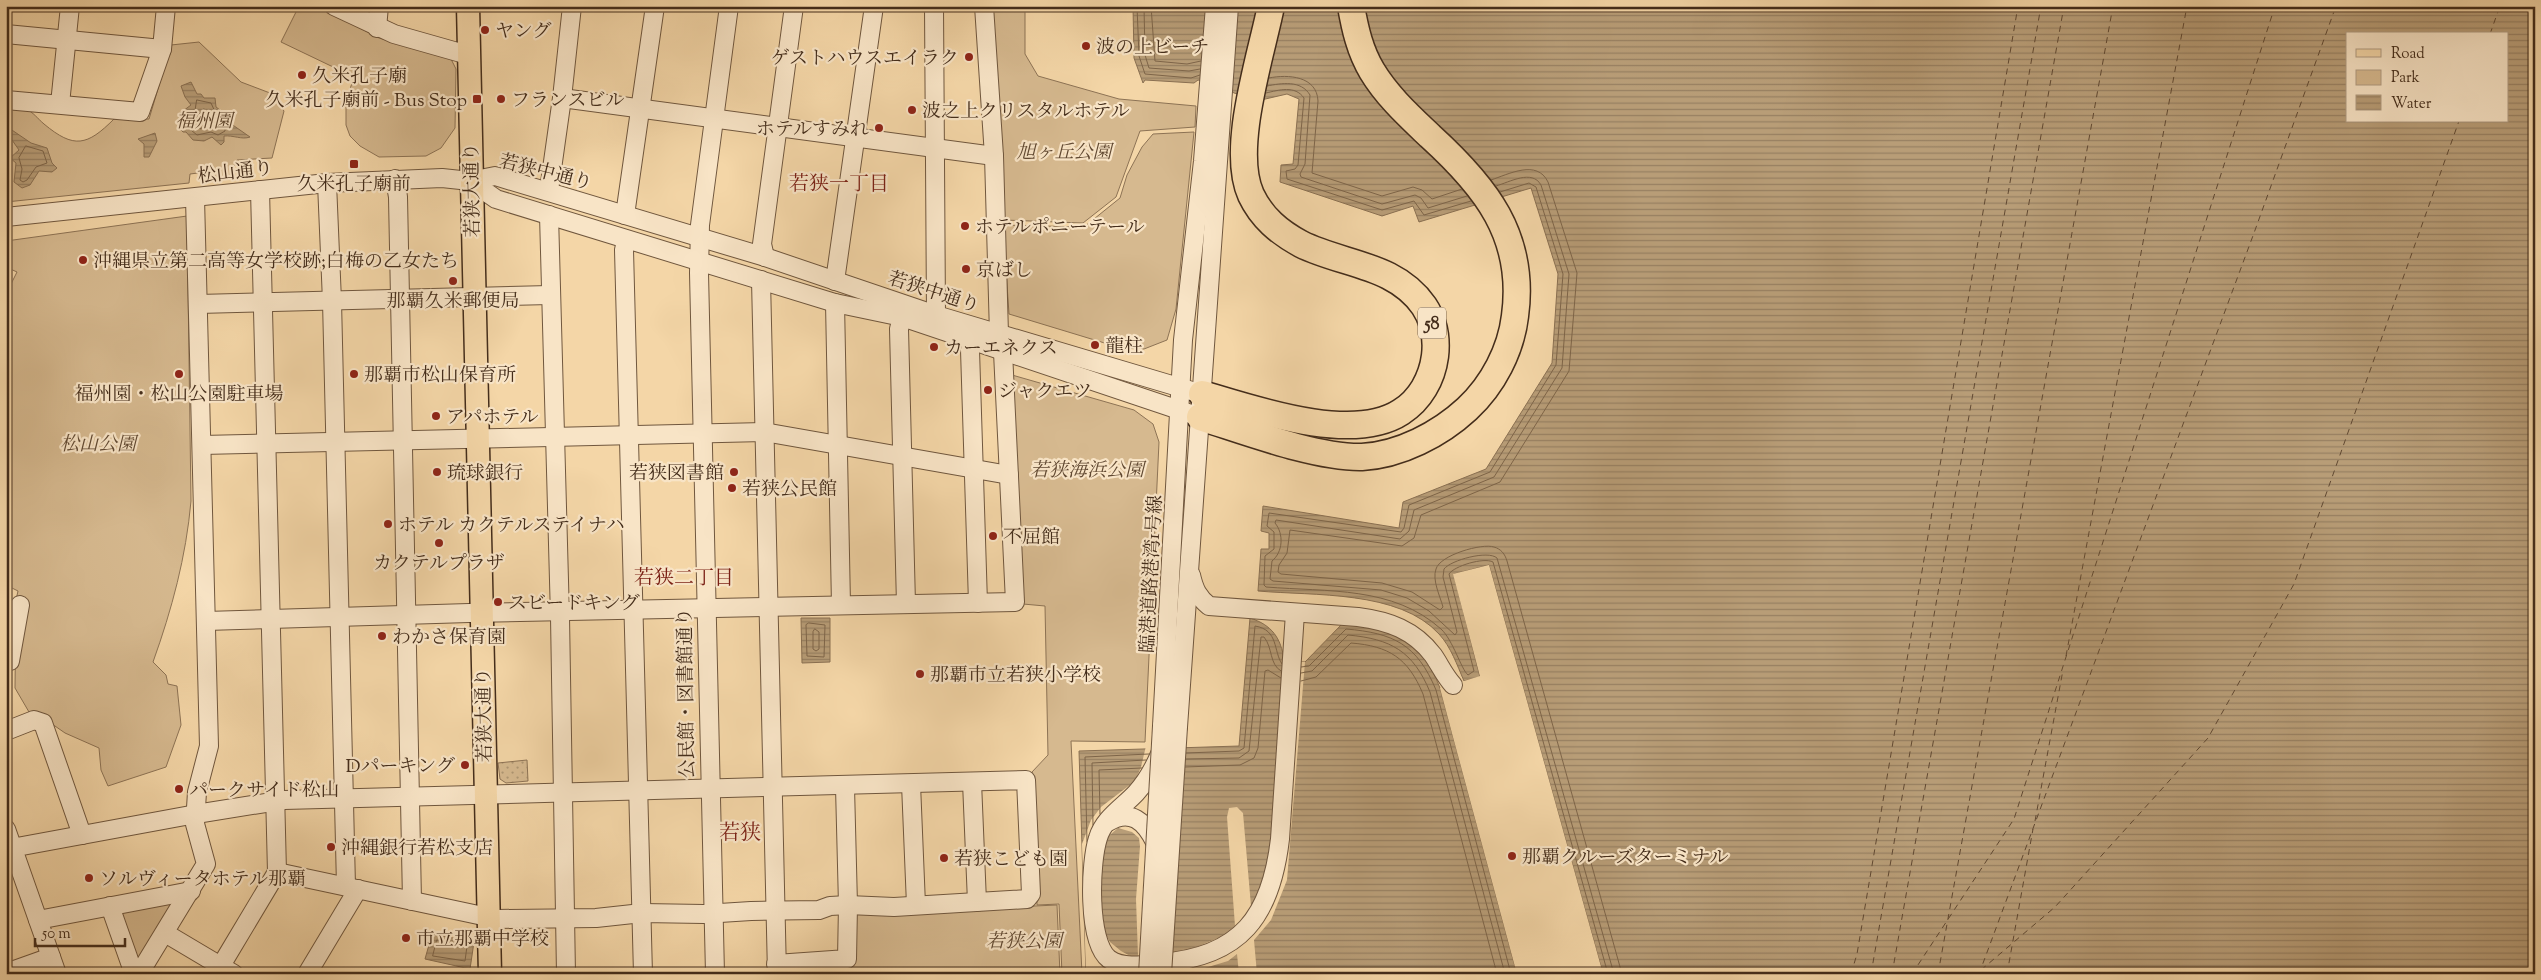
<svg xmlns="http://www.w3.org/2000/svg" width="2541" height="980" font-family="'Sorts Mill Goudy','Noto Serif JP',serif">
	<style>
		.grass { fill: url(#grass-dots); stroke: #8d7355 }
		.green { fill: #d6b98f; stroke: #8d7355 }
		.water { fill: url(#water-rules); stroke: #8a7052; fill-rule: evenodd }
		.pier { fill: #f4d6a7; fill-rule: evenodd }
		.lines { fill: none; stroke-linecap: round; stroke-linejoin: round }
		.shore { stroke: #7e6549; stroke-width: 1 }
		.ferry { stroke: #614932; stroke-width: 1; stroke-dasharray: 6 5; stroke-linecap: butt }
		.minor-casing { stroke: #70573e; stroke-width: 20 }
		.major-casing { stroke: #442d1b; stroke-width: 25 }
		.highway-casing { stroke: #442d1b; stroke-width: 29 }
		.minor { stroke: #f8e4c6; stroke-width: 18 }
		.major { stroke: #f4d6a7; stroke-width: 22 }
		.highway { stroke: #f4d6a7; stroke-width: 26 }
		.minor-bridge-casing { stroke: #70573e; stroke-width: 20; stroke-linecap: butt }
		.minor-bridge { stroke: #f8e4c6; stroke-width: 18 }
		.poi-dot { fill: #8f2418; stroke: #f8e4c6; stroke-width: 2 }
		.labels { text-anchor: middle; stroke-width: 4.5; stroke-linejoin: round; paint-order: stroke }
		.shield { fill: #f8e4c6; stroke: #7a644e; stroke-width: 1 }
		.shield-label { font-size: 18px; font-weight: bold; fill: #442d1b }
		.poi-label { font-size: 19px; fill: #442d1b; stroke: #f8e4c6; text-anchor: start }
		.park-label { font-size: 19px; font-style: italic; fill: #614932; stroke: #f8e4c6 }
		.street-label { font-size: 19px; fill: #442d1b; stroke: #f8e4c6 }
		.neighbourhood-label { font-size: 20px; fill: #7a1f14; stroke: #f8e4c6 }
		.quarter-label { font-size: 21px; fill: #7a1f14; stroke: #f8e4c6 }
	</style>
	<defs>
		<pattern id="grass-dots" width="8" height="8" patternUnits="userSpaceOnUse" patternTransform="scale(1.25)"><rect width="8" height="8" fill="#d6b98f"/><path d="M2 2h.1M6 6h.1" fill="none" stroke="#af9774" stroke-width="1.8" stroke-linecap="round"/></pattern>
		<pattern id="water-rules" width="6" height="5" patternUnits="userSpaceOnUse" patternTransform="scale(1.25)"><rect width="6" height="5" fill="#b89d77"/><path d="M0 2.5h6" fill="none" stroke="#978061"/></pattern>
	</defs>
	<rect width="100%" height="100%" fill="#f4d6a7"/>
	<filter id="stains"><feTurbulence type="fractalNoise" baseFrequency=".004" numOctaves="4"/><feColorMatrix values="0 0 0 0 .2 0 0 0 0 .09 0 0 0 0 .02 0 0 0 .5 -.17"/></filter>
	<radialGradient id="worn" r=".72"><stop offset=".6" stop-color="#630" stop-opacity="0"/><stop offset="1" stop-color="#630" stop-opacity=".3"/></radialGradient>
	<polygon class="grass" points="527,760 528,781 506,783 500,779 498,763"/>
	<g class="green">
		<polygon points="299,6 318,7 379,38 451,59 456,69 455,128 441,148 426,156 379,157 360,146 350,136 346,125 346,101 354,77 281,42"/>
		<polygon points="990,6 1025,6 1025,54 1038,76 1119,99 1196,106 1195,127 1140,131 1116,197 1083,223 1004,220"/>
		<path d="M 199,42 L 241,82 L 270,93 L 284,111 L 272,158 L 237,160 L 229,179 L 215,180 L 206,172 L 190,174 L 189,183 L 6,202 L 6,107 C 12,107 20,107 26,109 C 33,112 38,119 44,124 C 74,149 87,146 114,119 L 149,119 L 171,45 Z"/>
		<polygon points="1194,132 1176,309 1167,340 1144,349 1121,348 1009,314 1003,225 1084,227 1120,198 1127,175 1142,147 1153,134"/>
		<path d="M 187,216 L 191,501 C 186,557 172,609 153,662 L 166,675 L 168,684 L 177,686 L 181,725 L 166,767 L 108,786 L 101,770 L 99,748 L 65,733 L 42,717 L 29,712 L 15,688 L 16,600 L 18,591 L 6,585 L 6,294 L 17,272 L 6,267 L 6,241 Z"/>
		<polygon points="1012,375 1134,410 1153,424 1159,442 1145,742 1071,741 1082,974 1062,974 1059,904 1037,905 1032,772 1048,755 1045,606 1023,604"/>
		<polygon points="167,899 172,908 142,959 133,958 117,917 122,908"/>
		<polygon points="1057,905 1060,974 824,974 824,963 851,961 854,914"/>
	</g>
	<g class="water">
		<path d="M 1133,6 L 2535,6 L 2535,974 L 1603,974 L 1489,565 L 1454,574 L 1480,677 L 1464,681 C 1457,665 1451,647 1439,634 C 1399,590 1314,596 1258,591 L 1261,549 L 1269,549 L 1269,533 L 1261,531 L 1263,506 L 1399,528 L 1403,502 L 1486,469 L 1552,363 L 1558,274 L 1531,188 L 1419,222 L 1413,206 L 1382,216 L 1280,182 L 1281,165 L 1293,164 L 1299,99 L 1287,94 L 1261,100 L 1234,93 L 1223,86 L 1198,80 L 1194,83 L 1145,80 L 1143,83 L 1134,58 ZM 2347,34 L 2507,34 L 2507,121 L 2347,121 Z"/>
		<path d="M 191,82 L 197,94 L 201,94 L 204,98 L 215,98 L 216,107 L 220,110 L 220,121 L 227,121 L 250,137 C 242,140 233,135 224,136 L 224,142 L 221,145 L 212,137 L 204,141 L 193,140 L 186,132 L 183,132 L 180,129 L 179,114 L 191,105 L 185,97 L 181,86 Z"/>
		<polygon points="6,126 31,143 47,148 52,163 57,168 52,172 39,171 30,185 22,188 14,182 16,163 10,158 19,150 12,140 6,136"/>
		<polygon points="155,133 157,141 149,157 144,157 144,144 138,139"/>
		<polygon points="801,618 830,618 830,662 802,663"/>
		<path d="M 1250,618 C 1272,625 1281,638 1284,660 L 1305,662 L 1342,624 C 1396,631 1418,634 1440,688 L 1517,974 L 1086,974 L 1079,751 L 1239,746 Z"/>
		<polygon points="432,934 474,942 470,969 425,959"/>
	</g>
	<g class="pier">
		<polygon points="1489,565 1603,974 1601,974 1487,568 1456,576 1483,677 1464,684 1461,682 1480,676 1453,574"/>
		<path d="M 1284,660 L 1305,662 L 1287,880 L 1271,920 L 1254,940 L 1257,974 L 1239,974 L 1237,954 L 1228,961 L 1185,974 L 1086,974 L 1082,844 L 1091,820 L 1101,807 L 1135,781 L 1141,767 L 1146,746 L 1186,745 L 1171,953 L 1182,953 L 1230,933 L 1235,926 L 1227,817 L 1229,808 L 1237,807 L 1243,813 L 1251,906 L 1256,901 L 1268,867 L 1273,834 ZM 1118,828 L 1132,832 L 1139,838 L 1140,846 L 1136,899 L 1138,956 L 1132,957 L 1121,951 L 1110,942 L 1103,930 L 1098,875 L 1105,839 Z"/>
		<polygon points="1443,687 1519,973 1519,974 1517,974 1453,737 1440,688"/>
	</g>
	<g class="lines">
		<g class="shore">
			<polyline points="1137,6 1139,56 1145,74 1191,78 1200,75"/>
			<polyline points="1144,6 1145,55 1149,68 1189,71 1200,69"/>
			<polyline points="1151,6 1155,61 1187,64 1201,61"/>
			<path d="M 1269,78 C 1288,74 1317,76 1318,101 L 1312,173 L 1382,196 L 1413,187 L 1422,190 L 1432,199 L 1462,189"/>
			<path d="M 1267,86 C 1282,83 1301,80 1310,95 L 1305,164 L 1300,174 L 1301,177 L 1382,204 L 1415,195 L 1421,198 L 1428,208 L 1467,196"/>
			<path d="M 1266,93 C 1279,90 1295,85 1304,98 L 1298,165 L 1295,169 L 1286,171 L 1287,179 L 1382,210 L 1414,201 L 1424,215 L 1471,201"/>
			<polygon points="197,100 211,103 216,114 216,122 225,127 225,131 218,135 211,132 197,135 186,126 186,117 195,109"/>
			<polygon points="204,109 208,116 209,124 200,129 193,121"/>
			<polygon points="26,146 43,151 47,163 36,167 27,180 23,182 20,180 22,169 19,158"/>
			<path d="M 1491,180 C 1509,174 1537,159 1548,182 L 1577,273 L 1569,371 L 1500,482 L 1421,515 L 1414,538 L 1402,546 L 1290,530 L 1287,553 L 1279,565 L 1278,572 L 1281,574 L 1382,583 L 1412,592 L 1440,610 L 1443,607 C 1440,596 1432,580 1436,569 C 1440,555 1482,543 1494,547 C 1501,549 1505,554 1507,561 L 1622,974"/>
			<path d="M 1496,186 C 1510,182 1532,169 1541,185 L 1569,274 L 1562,368 L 1494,477 L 1414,510 L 1409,531 L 1400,539 L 1276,520 L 1275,523 C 1284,534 1283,552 1272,561 L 1270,579 L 1273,581 L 1381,590 L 1407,598 L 1429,611 L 1455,635 L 1457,632 L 1443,577 L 1444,569 C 1451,560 1488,550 1497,558 L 1614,974"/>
			<path d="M 1500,192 L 1529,183 L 1536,187 L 1563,274 L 1556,365 L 1490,472 L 1409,505 L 1404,528 L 1401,532 L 1269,513 L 1267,526 L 1274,532 L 1274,549 L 1265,556 L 1264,585 L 1266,587 C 1328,592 1393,586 1441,629 C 1453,640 1461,669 1468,675 L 1474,671 L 1449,574 C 1454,566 1484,557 1493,562 L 1608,974"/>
			<polygon points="809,623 825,625 824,657 807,656 806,625"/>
			<polygon points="815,629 819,632 819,649 816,651 813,649 813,632"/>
			<path d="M 1301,667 L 1309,666 L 1346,629 C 1393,633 1417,644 1436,690 L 1511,974"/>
			<path d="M 1301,673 L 1312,671 L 1348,635 C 1391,639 1413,651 1430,692 L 1505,974"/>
			<path d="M 1301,681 L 1316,677 L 1351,643 C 1389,646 1408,658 1423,694 L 1497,974"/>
			<path d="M 1186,753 L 1239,751 L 1244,748 L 1255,626 C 1279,630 1273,651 1282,664"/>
			<path d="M 1186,759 L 1239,758 L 1249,751 L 1261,637 L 1264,637 C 1273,648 1269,664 1281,671"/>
			<polyline points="1185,767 1240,765 1254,758 1258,748 1265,671 1268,670 1281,678"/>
			<polyline points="1100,814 1099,770 1142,768"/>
			<polyline points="1093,825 1092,763 1146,760"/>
			<polyline points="1087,842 1085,757 1149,754"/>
			<polygon points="437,940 467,946 465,961 433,956"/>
		</g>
		<g class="ferry">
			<polyline points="2490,34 2500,6"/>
			<polyline points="2066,656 2187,6"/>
			<polyline points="2035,821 2063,670"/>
			<polyline points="1981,970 2055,907 2208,738 2294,584 2459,121"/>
			<polyline points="1851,974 1857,954 2018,6"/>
			<polyline points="1871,974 2041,6"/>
			<polyline points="1892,974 2064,6"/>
			<polyline points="1912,974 2014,819 2275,6"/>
			<polyline points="1938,974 2113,6"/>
			<polyline points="1979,974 2254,233 2336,6"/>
			<polyline points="2007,974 2033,829"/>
		</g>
		<defs>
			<g id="minor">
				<polyline points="334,6 394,34 468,55"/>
				<polyline points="934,6 936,315"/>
				<polyline points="984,6 994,156 999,334"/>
				<polyline points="377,28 379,6"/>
				<polyline points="6,34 162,49"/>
				<polyline points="562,98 994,156"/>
				<polyline points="6,100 140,112 162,49 166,6"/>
				<polyline points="60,104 70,6"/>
				<polyline points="395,179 398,197 412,901"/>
				<polyline points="470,181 496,199 835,303 902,317 1200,417"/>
				<polyline points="327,183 332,301 346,886"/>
				<polyline points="549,190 562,98 572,6"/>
				<polyline points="549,215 560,617 566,974"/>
				<polyline points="625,215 655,6"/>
				<polyline points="6,217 327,183 442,178 470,181 495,176 765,257 936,315 1202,394"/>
				<polyline points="626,241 624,250 643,974"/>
				<polyline points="765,257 762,244 794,6"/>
				<polyline points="761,280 777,974"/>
				<polyline points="835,281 874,6"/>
				<polyline points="835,303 841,605"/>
				<polyline points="198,304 550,295"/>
				<polyline points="905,306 899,329 906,604"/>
				<polyline points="972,340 970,350 978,603"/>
				<polyline points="202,445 764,432 1009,475"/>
				<path d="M 1191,575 C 1194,589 1198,597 1209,606 L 1358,617 C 1389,621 1414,630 1433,655 C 1440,665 1444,675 1453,685"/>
				<polyline points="206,621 469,613 1015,602 1003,352"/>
				<polyline points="6,662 10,661 20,605"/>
				<polyline points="1162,726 1183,340 1203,161 1215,6"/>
				<polyline points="1178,727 1229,6"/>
				<polyline points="6,731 34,720 43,723 82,835"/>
				<path d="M 1160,754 C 1154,768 1147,781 1136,793 C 1123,807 1104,818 1098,838 C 1090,862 1087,942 1109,959 C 1123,969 1144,965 1160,963 C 1241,957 1271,916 1280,839 L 1295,613"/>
				<polyline points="972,782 977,902"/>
				<polyline points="911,784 916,905"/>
				<path d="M 1108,822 C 1131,808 1145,822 1155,842"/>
				<polyline points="6,829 57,974"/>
				<polyline points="6,849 196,814 284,800 1026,780 1031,894 1027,899 894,907 848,905 830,906 819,910 751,911 704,914 642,913 596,918 497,919 277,872"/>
				<polyline points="110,906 134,974"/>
				<polyline points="38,920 191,891"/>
				<polyline points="165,933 234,974"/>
				<polyline points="776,964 847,959 848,905 845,787"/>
				<polyline points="6,973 51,957"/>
				<polyline points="139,974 206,864 195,824 197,792 209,746 195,198"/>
				<polyline points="216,974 277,872 260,190"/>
				<polyline points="307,974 358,889"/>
				<polyline points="715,974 699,273 700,225 729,6"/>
			</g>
			<polyline id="major" points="468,6 490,974"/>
			<g id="highway">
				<path d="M 1202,394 C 1253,409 1352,444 1401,412 C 1420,400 1432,379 1435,356 C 1437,339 1434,321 1424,306 C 1395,264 1343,265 1301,244 C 1279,232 1262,218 1251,195 C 1230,149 1261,56 1271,6"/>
				<path d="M 1200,417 C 1245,431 1316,458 1362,457 C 1400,455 1440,434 1467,409 C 1493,385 1511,350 1515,316 C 1526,236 1485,186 1430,136 C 1409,116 1387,96 1372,71 C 1360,51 1355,29 1351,6"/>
			</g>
		</defs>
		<use href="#minor" class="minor-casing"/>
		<use href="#major" class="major-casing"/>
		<use href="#highway" class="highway-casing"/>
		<use href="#minor" class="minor"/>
		<use href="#major" class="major"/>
		<use href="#highway" class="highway"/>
		<defs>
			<g id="minor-bridge">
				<polyline points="1148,974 1162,726"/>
				<polyline points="1162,974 1178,727"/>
			</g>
		</defs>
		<use href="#minor-bridge" class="minor-bridge-casing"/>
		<use href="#minor-bridge" class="minor-bridge"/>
	</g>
	<g class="poi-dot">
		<circle cx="485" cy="30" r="5"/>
		<circle cx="1086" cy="46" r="5"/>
		<circle cx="969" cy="57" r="5"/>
		<circle cx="302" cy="75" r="5"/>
		<rect x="472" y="94" width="10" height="10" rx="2.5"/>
		<circle cx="501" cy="99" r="5"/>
		<circle cx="912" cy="110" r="5"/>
		<circle cx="879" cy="128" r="5"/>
		<rect x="349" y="159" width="10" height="10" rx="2.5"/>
		<circle cx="965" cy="226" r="5"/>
		<circle cx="83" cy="260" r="5"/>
		<circle cx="966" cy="269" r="5"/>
		<circle cx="453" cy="281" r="5"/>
		<circle cx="1095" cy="345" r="5"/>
		<circle cx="934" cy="347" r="5"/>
		<circle cx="179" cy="374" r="5"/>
		<circle cx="354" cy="374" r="5"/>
		<circle cx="988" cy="390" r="5"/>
		<circle cx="436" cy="416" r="5"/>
		<circle cx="437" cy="472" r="5"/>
		<circle cx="734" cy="472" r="5"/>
		<circle cx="732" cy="488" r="5"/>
		<circle cx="388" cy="524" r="5"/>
		<circle cx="993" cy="536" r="5"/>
		<circle cx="439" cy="543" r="5"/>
		<circle cx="498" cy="602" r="5"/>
		<circle cx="382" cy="636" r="5"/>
		<circle cx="920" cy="674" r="5"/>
		<circle cx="465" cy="765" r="5"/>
		<circle cx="179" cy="789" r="5"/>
		<circle cx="331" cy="847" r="5"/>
		<circle cx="1512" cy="856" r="5"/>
		<circle cx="944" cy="858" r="5"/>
		<circle cx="89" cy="878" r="5"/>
		<circle cx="406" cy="938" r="5"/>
	</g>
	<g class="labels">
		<rect class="shield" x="1418" y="307.5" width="28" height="31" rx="4"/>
		<g class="shield-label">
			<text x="1432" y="329">58</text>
		</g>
		<g class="poi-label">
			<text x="495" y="37">ヤング</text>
			<text x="1096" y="53">波の上ビーチ</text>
			<text x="959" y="64" text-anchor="end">ゲストハウスエイラク</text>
			<text x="312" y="82">久米孔子廟</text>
			<text x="467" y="106" text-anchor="end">久米孔子廟前 - Bus Stop</text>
			<text x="511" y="106">フランスビル</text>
			<text x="922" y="117">波之上クリスタルホテル</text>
			<text x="869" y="135" text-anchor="end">ホテルすみれ</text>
			<text x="354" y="190" text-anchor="middle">久米孔子廟前</text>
			<text x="975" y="233">ホテルポニーテール</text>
			<text x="93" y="267">沖縄県立第二高等女学校跡;白梅の乙女たち</text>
			<text x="976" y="276">京ばし</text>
			<text x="453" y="307" text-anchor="middle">那覇久米郵便局</text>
			<text x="1105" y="352">龍柱</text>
			<text x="944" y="354">カーエネクス</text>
			<text x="364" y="381">那覇市松山保育所</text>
			<text x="998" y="397">ジャクエツ</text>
			<text x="179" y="400" text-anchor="middle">福州園・松山公園駐車場</text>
			<text x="446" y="423">アパホテル</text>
			<text x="447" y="479">琉球銀行</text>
			<text x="724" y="479" text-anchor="end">若狭図書館</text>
			<text x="742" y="495">若狭公民館</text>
			<text x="398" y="531">ホテル カクテルステイナハ</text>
			<text x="1003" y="543">不屈館</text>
			<text x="439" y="569" text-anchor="middle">カクテルプラザ</text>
			<text x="508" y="609">スビードキング</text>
			<text x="392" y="643">わかさ保育園</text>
			<text x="930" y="681">那覇市立若狭小学校</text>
			<text x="455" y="772" text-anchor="end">Dパーキング</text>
			<text x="189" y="796">パークサイド松山</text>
			<text x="341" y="854">沖縄銀行若松支店</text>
			<text x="1522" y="863">那覇クルーズターミナル</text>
			<text x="954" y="865">若狭こども園</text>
			<text x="99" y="885">ソルヴィータホテル那覇</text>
			<text x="416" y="945">市立那覇中学校</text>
		</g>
		<g class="park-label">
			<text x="204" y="127">福州園</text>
			<text x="1064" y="158">旭ヶ丘公園</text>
			<text x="98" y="450">松山公園</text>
			<text x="1087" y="476">若狭海浜公園</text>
			<text x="1024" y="947">若狭公園</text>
		</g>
		<g class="street-label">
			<text transform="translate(235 171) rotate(-7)" y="7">松山通り</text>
			<text transform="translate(546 171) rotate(14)" y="7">若狭中通り</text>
			<text transform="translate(471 190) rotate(-91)" y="7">若狭大通り</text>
			<text transform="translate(934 291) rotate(18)" y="7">若狭中通り</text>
			<text transform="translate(1150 574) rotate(-87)" y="7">臨港道路港湾1号線</text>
			<text transform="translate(685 693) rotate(-91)" y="7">公民館・図書館通り</text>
			<text transform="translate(483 715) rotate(-91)" y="7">若狭大通り</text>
		</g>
		<g class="neighbourhood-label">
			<text x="839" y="190">若狭一丁目</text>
			<text x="684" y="584">若狭二丁目</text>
		</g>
		<g class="quarter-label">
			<text x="740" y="839">若狭</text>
		</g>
	</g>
	<rect width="2541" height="980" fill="none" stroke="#f4d6a7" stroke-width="25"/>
	<rect x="8" y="8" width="2526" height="965" fill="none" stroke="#442d1b" stroke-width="2.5"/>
	<rect x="12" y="12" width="2516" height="955" fill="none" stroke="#442d1b"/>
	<rect x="2346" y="32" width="162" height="90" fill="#f8e4c6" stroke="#b09b82"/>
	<rect x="2356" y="49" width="25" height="8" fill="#f4d6a7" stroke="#b09b82"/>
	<text x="2391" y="58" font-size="15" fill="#442d1b">Road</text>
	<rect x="2356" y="70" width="25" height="15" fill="#d6b98f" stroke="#b09b82"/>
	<text x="2391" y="82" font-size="15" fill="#442d1b">Park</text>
	<rect x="2356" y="95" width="25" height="15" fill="url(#water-rules)" stroke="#b09b82"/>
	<text x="2391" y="108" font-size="15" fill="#442d1b">Water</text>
	<path d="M35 938v8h90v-8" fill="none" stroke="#442d1b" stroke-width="2.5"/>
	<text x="42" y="938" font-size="15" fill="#442d1b" stroke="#f8e4c6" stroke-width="4" paint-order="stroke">50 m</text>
	<rect width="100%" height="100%" filter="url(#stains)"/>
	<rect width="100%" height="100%" fill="url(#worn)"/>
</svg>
